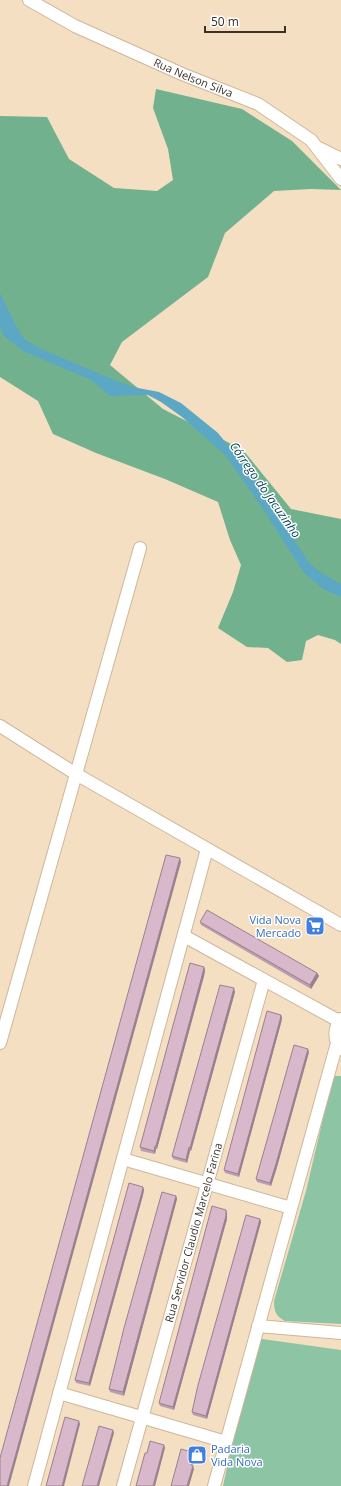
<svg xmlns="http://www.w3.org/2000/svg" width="341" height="1486" font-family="'Open Sans',sans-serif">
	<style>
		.green { fill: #8dc5a4 }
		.forest { fill: #71b18d }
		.water { fill: #5ca8c4 }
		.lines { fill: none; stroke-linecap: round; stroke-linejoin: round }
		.minor-casing { stroke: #cdb79b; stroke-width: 14 }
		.minor { stroke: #fff; stroke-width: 12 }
		.wall { fill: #bb9eaf }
		.shaded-wall { fill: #98818f }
		.building { fill: #d9b8cc; stroke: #98818f }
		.labels { text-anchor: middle; stroke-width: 3; stroke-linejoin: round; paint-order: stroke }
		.street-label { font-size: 11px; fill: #3b3227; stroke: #fff }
		.shop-label { font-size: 11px; fill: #366cbe; stroke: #fff; text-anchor: end }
		.water-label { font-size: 12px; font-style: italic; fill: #004659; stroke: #fff }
	</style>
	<rect width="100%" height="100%" fill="#f5dfc2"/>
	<g class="green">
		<path d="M 333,1076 L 341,1076 L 341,1324 L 285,1321 C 276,1316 274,1312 274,1301 L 306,1191 Z"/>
		<polygon points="255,1338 341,1350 341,1486 223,1486"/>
	</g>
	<polygon class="forest" points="156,89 242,109 292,141 341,190 311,189 274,191 225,233 208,277 122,342 110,365 163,409 243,450 291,509 341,519 341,644 335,640 318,635 306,641 302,660 287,662 268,648 247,647 218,628 233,592 241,565 230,540 218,502 165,479 96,453 53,434 38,401 0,377 0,116 47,117 69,159 114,188 157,191 173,180 168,149 153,108"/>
	<polygon class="water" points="0,293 14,322 24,339 41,349 119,382 133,387 159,392 181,403 218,433 252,475 310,564 320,572 341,584 341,597 323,589 304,573 259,503 225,455 182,417 161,402 148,395 110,396 91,380 23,351 3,335 0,326"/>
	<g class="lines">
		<defs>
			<g id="minor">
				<path id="s1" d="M 29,0 L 75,26 L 182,74 L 258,104 L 311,140 L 341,179"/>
				<polyline points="319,148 341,159"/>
				<polyline points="0,726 76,774 341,925"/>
				<polyline points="184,936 339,1021"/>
				<path d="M 341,1019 C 334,1028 333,1040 341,1049"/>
				<polyline points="0,1043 140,548"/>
				<polyline points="123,1159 291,1208"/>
				<polyline points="258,1326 341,1333"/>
				<polyline points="59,1393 226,1442"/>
				<polyline points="34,1486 207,849"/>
				<path id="s2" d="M 123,1486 L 264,980"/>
				<polyline points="214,1486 337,1043"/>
			</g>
		</defs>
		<use href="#minor" class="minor-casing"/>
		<use href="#minor" class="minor"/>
	</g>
	<g class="wall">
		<polygon points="200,922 317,973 319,976 311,989 201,925"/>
		<polygon points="204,967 205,970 204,976 157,1149 156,1149 155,1154 141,1151 140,1147"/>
		<polygon points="235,992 191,1151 190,1151 187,1163 173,1159 172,1156"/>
		<polygon points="281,1015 282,1018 281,1023 239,1177 225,1173 224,1170"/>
		<polygon points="309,1052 277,1167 271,1186 257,1182 256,1179"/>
		<polygon points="143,1187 144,1190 143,1195 90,1386 76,1383 75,1380"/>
		<polygon points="176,1196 177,1199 124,1396 110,1392 109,1389"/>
		<polygon points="227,1213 227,1219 174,1410 160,1406 159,1403"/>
		<polygon points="260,1219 261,1222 207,1419 193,1415 192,1412"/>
	</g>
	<g class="shaded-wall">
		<polygon points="180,858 181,862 9,1486 7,1486"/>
		<polygon points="204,967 205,970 204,976 157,1149 156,1146"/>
		<polygon points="317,973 319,976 311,989 310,985"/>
		<polygon points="234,988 235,992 191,1151 190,1148"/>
		<polygon points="281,1015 282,1018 281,1023 239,1177 238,1174"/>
		<polygon points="308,1049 309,1052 277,1167 271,1186 270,1183"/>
		<polygon points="155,1146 156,1149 155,1154 154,1151"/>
		<polygon points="189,1147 190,1151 187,1163 186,1160"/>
		<polygon points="143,1187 144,1190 143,1195 90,1386 89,1383"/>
		<polygon points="176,1196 177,1199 124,1396 123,1392"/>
		<polygon points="226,1210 227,1213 227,1219 174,1410 173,1407"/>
		<polygon points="260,1219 261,1222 207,1419 206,1416"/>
		<polygon points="79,1421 80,1424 64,1486 62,1486"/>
		<polygon points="113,1430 114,1433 99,1486 97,1486"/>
		<polygon points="164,1445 165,1448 155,1486 153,1486"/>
		<polygon points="195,1453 196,1456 193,1466 194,1469 189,1486 187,1486 191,1465"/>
	</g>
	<g class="building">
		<polygon points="166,855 180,858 7,1486 0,1486 0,1458"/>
		<polygon points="207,910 317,973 310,985 200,922"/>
		<polygon points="190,963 204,967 203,972 156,1146 155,1146 154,1151 140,1147"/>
		<polygon points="220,985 234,988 190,1148 189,1147 186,1160 172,1156"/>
		<polygon points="267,1011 281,1015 280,1020 238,1174 224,1170"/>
		<polygon points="294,1045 308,1049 276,1164 270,1183 256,1179"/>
		<polygon points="129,1183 143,1187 142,1192 89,1383 75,1380"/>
		<polygon points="162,1192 176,1196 123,1392 109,1389 124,1328"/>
		<polygon points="212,1206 226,1210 226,1216 173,1407 159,1403"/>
		<polygon points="246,1215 260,1219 206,1416 192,1412 198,1385"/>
		<polygon points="65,1417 79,1421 62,1486 46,1486"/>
		<polygon points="99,1426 113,1430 97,1486 82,1486"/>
		<polygon points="150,1441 164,1445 153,1486 136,1486 145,1453 147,1453"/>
		<polygon points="181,1449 195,1453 191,1465 193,1466 187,1486 171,1486"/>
	</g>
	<defs>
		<symbol id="supermarket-square" viewBox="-11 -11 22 22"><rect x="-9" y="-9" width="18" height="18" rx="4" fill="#3f7fe0" stroke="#fff"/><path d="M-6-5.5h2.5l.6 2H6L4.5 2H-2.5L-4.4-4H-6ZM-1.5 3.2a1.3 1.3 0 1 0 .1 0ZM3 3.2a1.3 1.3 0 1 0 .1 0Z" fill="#fff"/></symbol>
		<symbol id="shop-square" viewBox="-11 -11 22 22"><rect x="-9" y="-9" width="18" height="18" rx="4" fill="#3f7fe0" stroke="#fff"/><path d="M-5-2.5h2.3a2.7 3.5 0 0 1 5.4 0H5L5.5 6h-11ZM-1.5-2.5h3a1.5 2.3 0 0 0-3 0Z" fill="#fff"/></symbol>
	</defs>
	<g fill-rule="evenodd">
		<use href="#supermarket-square" x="304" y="915" width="22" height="22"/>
		<use href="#shop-square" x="186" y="1444" width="22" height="22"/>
	</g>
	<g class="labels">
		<g class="street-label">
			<text dy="4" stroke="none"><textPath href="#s1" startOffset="182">Rua Nelson Silva</textPath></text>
			<text dy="4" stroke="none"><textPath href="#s2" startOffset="263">Rua Servidor Claudio Marcelo Farina</textPath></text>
		</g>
		<g class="shop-label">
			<text x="301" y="924">Vida Nova<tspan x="301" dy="13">Mercado</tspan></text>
			<text x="211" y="1453" text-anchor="start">Padaria<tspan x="211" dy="13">Vida Nova</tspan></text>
		</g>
		<g class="water-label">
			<text transform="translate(265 490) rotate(55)" y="4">Córrego do Jacuzinho</text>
		</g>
	</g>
	<path d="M205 26v6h80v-6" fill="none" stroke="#3b3227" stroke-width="2"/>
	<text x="211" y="26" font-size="12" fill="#3b3227" stroke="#ffffff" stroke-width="3" paint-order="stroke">50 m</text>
</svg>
